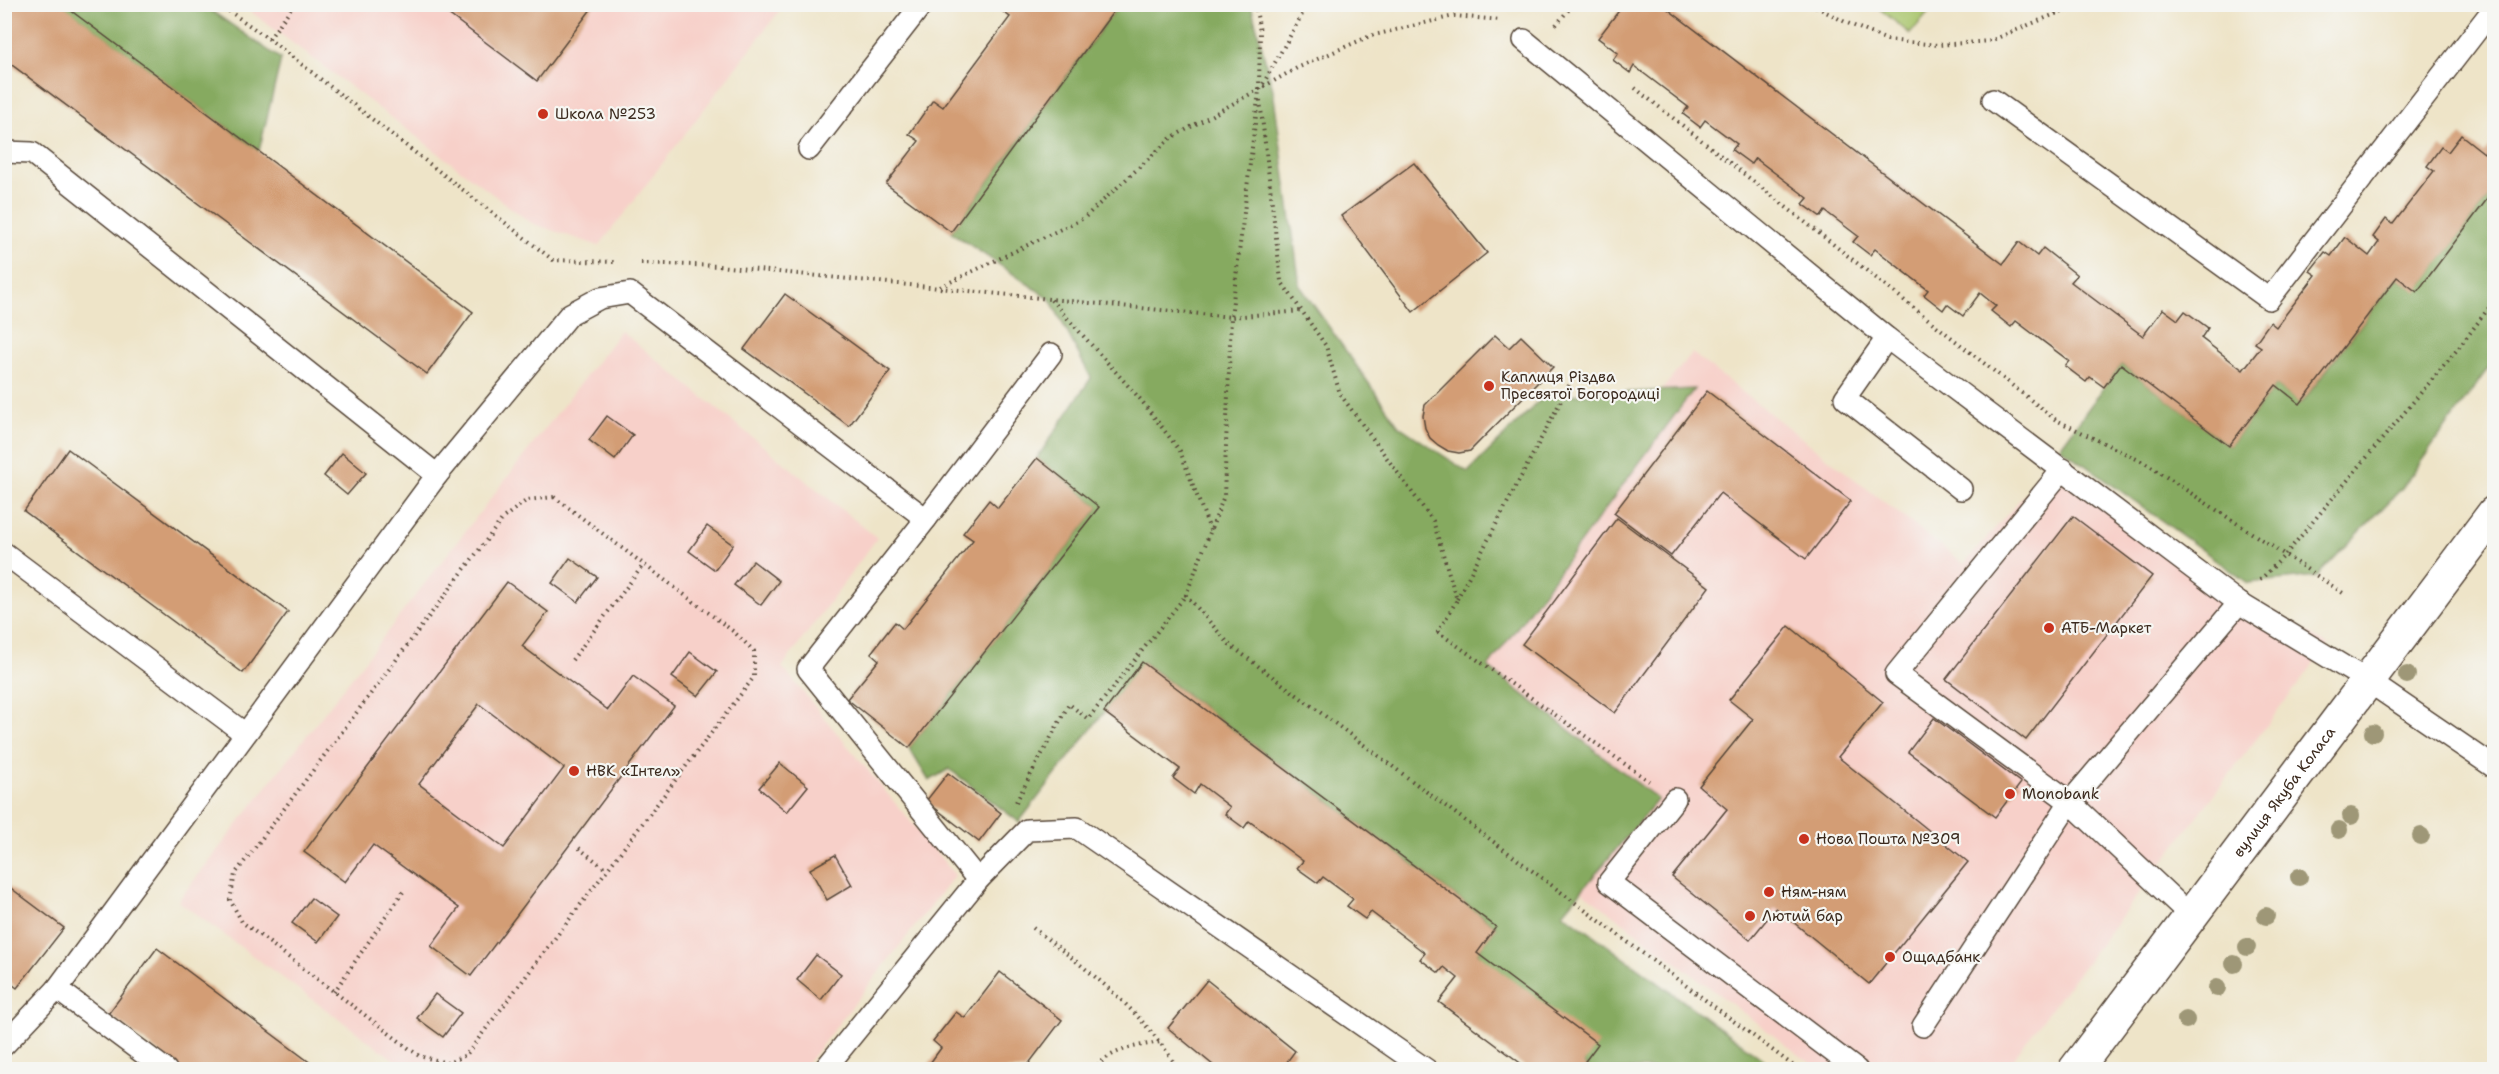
<svg xmlns="http://www.w3.org/2000/svg" width="2499" height="1074" font-family="'Shantell Sans',sans-serif">
	<style>
		.built { fill: #f7d0c9 }
		.green { fill: #a9c56c; stroke: #727845; stroke-width: 1.5 }
		.forest { fill: #86aa60; stroke: #606a3f; stroke-width: 1.5 }
		.building { fill: #d39d75; fill-rule: evenodd }
		.lines { fill: none; stroke-linecap: round; stroke-linejoin: round }
		.lane-casing { stroke: #564638; stroke-width: 24 }
		.secondary-casing { stroke: #564638; stroke-width: 36 }
		.path { stroke: #564638; stroke-width: 4; stroke-dasharray: 1.5 4.5; stroke-linecap: butt }
		.lane { stroke: #fff; stroke-width: 21 }
		.secondary { stroke: #fff; stroke-width: 33 }
		.tree { fill: #9e9777 }
		.poi-dot { fill: #c8321e; stroke: #f6f6f2; stroke-width: 2 }
		.labels { text-anchor: middle; stroke-width: 4.5; stroke-linejoin: round; paint-order: stroke }
		.poi-label { font-size: 15px; fill: #3b2a1e; stroke: #f6f6f2; text-anchor: start }
		.street-label { font-size: 15px; fill: #3b2a1e; stroke: #f6f6f2 }
	</style>
	<rect width="100%" height="100%" fill="#f6f6f2"/>
	<filter id="ink" filterUnits="userSpaceOnUse"><feTurbulence type="fractalNoise" baseFrequency=".0167" numOctaves="2"/><feDisplacementMap in="SourceGraphic" scale="12" xChannelSelector="R" yChannelSelector="G"/><feConvolveMatrix kernelMatrix="1 2 1 2 8 2 1 2 1" color-interpolation-filters="sRGB"/></filter>
	<filter id="wash" filterUnits="userSpaceOnUse"><feTurbulence type="fractalNoise" baseFrequency=".008" numOctaves="4" result="noise"/><feDisplacementMap in="SourceGraphic" scale="24" xChannelSelector="R" yChannelSelector="G"/><feGaussianBlur stdDeviation="1.35" result="paint"/><feColorMatrix in="noise" values="0 0 0 0 0 0 0 0 0 0 0 0 0 0 0 0 0 1.4 0 .05"/><feComposite in="paint" operator="in"/></filter>
	<g filter="url(#wash)">
		<rect width="100%" height="100%" fill="#eee4c8"/>
		<g class="built">
			<polygon points="242,5 784,5 599,246 531,223"/>
			<polygon points="621,331 877,538 782,667 955,875 803,1069 407,1069 178,901"/>
			<polygon points="1692,353 1964,564 2058,456 2234,588 2328,645 2005,1069 1818,1069 1378,738"/>
		</g>
		<polygon class="green" points="1875,5 1935,5 1910,34"/>
		<g class="forest">
			<polygon points="62,5 203,5 281,59 259,151"/>
			<polygon points="1119,5 1251,5 1273,90 1300,286 1399,426 1468,472 1544,396 1694,389 1488,667 1658,799 1563,913 1776,1069 1590,1069 1477,953 1496,927 1143,662 1019,822 949,769 929,781 909,748 1099,507 1037,458 1091,378 1050,299 951,232"/>
			<polygon points="2494,190 2494,360 2402,488 2317,576 2248,583 2060,447 2121,364 2229,446 2276,385 2301,404 2397,277 2417,291"/>
		</g>
		<g id="blocks">
			<g class="building">
				<polygon points="8,4 62,4 473,312 427,374 4,59 4,10"/>
				<polygon points="435,4 595,4 537,81"/>
				<polygon points="1007,4 1119,4 951,232 886,184 919,141 909,134 933,100 943,107 1010,17 1002,11"/>
				<polygon points="1624,4 1661,4 2003,264 2019,242 2037,256 2043,248 2077,275 2071,282 2143,336 2163,309 2178,320 2185,311 2208,328 2201,338 2243,370 2261,347 2255,343 2270,322 2276,327 2316,275 2310,271 2325,252 2331,256 2345,237 2369,256 2379,242 2373,237 2386,219 2393,224 2434,171 2427,166 2441,147 2448,152 2461,135 2484,153 2494,139 2494,190 2417,292 2397,277 2300,404 2276,385 2229,446 2121,364 2104,387 2090,377 2086,382 2065,366 2069,361 2016,321 2011,327 1991,311 1996,306 1980,293 1963,316 1947,304 1943,310 1924,295 1928,290 1875,249 1870,255 1853,242 1858,236 1825,211 1821,217 1803,204 1808,198 1755,158 1751,164 1732,150 1737,144 1705,120 1700,127 1683,114 1688,107 1634,66 1630,73 1613,60 1618,53 1598,38"/>
				<polygon points="1414,163 1487,253 1413,312 1341,216"/>
				<polygon points="785,294 890,371 849,426 744,349"/>
				<polygon points="1495,335 1509,348 1521,336 1553,367 1470,451 1459,453 1448,451 1438,445 1430,438 1425,428 1423,416 1425,405"/>
				<polygon points="1707,391 1851,501 1806,559 1720,493 1671,556 1614,513"/>
				<polygon points="607,416 633,435 615,460 589,440"/>
				<polygon points="68,449 288,612 243,673 24,511"/>
				<polygon points="342,453 366,473 347,495 324,476"/>
				<polygon points="1037,458 1099,507 909,748 847,699 879,660 871,653 895,622 903,629 973,540 963,533 989,500 998,508"/>
				<polygon points="2073,516 2152,576 2026,740 1946,679"/>
				<polygon points="1617,518 1709,587 1615,713 1522,644"/>
				<polygon points="707,526 733,545 715,570 689,551"/>
				<polygon points="570,558 597,577 578,602 552,583"/>
				<polygon points="753,561 779,581 761,605 734,585"/>
				<path d="M 507,582 L 548,612 L 522,646 L 608,710 L 633,676 L 674,706 L 471,976 L 431,946 L 459,908 L 373,845 L 345,882 L 304,852 ZM 479,704 L 564,768 L 504,848 L 419,784 Z"/>
				<polygon points="1789,626 1883,702 1838,757 1968,862 1869,984 1776,908 1750,940 1672,877 1727,809 1699,786 1753,719 1729,700"/>
				<polygon points="690,652 717,672 698,696 672,677"/>
				<polygon points="1142,662 1496,927 1477,953 1598,1044 1583,1064 1590,1070 1525,1070 1527,1068 1439,1002 1458,978 1444,967 1439,973 1420,959 1425,953 1371,912 1365,919 1347,906 1353,899 1323,877 1318,883 1297,868 1303,861 1249,821 1244,828 1225,814 1230,807 1200,784 1194,794 1173,778 1180,769 1104,712"/>
				<polygon points="1934,718 2021,783 1995,817 1908,752"/>
				<polygon points="780,763 808,786 787,812 759,788"/>
				<polygon points="948,773 1001,813 979,842 926,801"/>
				<polygon points="835,855 852,885 827,900 810,869"/>
				<polygon points="4,883 64,928 17,988 4,978"/>
				<polygon points="311,898 337,917 318,942 292,923"/>
				<polygon points="157,948 320,1070 182,1070 108,1014"/>
				<polygon points="816,955 841,974 821,1000 797,980"/>
				<polygon points="1000,972 1062,1020 1024,1070 925,1070 941,1048 933,1041 956,1012 965,1018"/>
				<polygon points="1207,980 1295,1051 1281,1070 1219,1070 1168,1028"/>
				<polygon points="435,994 461,1013 443,1037 417,1018"/>
			</g>
		</g>
	</g>
	<g filter="url(#ink)">
		<use href="#blocks" fill-opacity="0" stroke="#564638" stroke-width="1.5"/>
		<g class="lines">
			<defs>
				<g id="lane">
					<polyline points="1524,40 1887,338 2239,603 2368,681 2494,767"/>
					<polyline points="1993,100 2269,299 2494,8"/>
					<polyline points="809,149 922,4"/>
					<polyline points="4,152 32,153 437,475"/>
					<polyline points="1887,338 1845,398 1961,489"/>
					<polyline points="2063,469 1896,674 2070,802 2191,916"/>
					<polyline points="4,553 244,733"/>
					<polyline points="1675,799 1609,882 1857,1070"/>
					<polyline points="978,880 808,669 926,519 1051,354"/>
					<polyline points="57,989 166,1070"/>
					<polyline points="1923,1026 2070,802 2239,603"/>
					<polyline points="4,1045 57,989 437,475 570,314 600,298 630,293 926,519"/>
					<polyline points="824,1070 978,880 1027,830 1077,828 1427,1070"/>
				</g>
				<g id="secondary">
					<path id="s1" d="M 2075,1070 L 2494,513"/>
				</g>
			</defs>
			<use href="#lane" class="lane-casing"/>
			<use href="#secondary" class="secondary-casing"/>
			<g class="path">
				<polyline points="219,4 269,39 553,260 615,262"/>
				<polyline points="1255,4 1260,32 1259,89"/>
				<polyline points="1308,4 1259,91 1231,317 1224,496 1186,595 1230,645 1799,1070"/>
				<polyline points="1811,4 1845,22 1887,40 1938,45 1990,41 2055,14 2095,4"/>
				<polyline points="2055,14 2065,4"/>
				<polyline points="1556,25 1570,8 1566,4"/>
				<polyline points="269,39 294,4"/>
				<polyline points="1635,88 2056,420 2145,463 2343,593"/>
				<polyline points="1260,100 1281,281 1326,346 1340,394 1433,521 1457,600 1438,632 1649,781"/>
				<polyline points="641,263 718,266 1231,317 1302,311"/>
				<polyline points="940,287 1084,218 1171,138 1297,68 1370,36 1454,16 1501,20"/>
				<polyline points="1051,300 1141,400 1180,451 1210,530"/>
				<polygon points="554,497 734,632 754,651 754,677 466,1055 448,1063 419,1056 242,922 230,900 235,874 503,518 527,500"/>
				<polyline points="2260,580 2285,555 2461,345 2494,301"/>
				<polyline points="1457,599 1575,374"/>
				<polyline points="572,660 644,564"/>
				<polyline points="1016,802 1069,704 1088,719 1186,595"/>
				<polyline points="579,848 607,870"/>
				<path d="M 1033,928 C 1088,970 1142,1010 1179,1070"/>
				<polyline points="334,992 403,892"/>
				<path d="M 1093,1070 C 1111,1049 1135,1046 1161,1042"/>
			</g>
			<use href="#lane" class="lane"/>
			<use href="#secondary" class="secondary"/>
		</g>
		<g class="tree">
			<circle cx="2407" cy="675" r="9"/>
			<circle cx="2373" cy="733" r="9"/>
			<circle cx="2351" cy="816" r="9"/>
			<circle cx="2339" cy="830" r="9"/>
			<circle cx="2421" cy="836" r="9"/>
			<circle cx="2299" cy="877" r="9"/>
			<circle cx="2266" cy="916" r="9"/>
			<circle cx="2247" cy="947" r="9"/>
			<circle cx="2234" cy="964" r="9"/>
			<circle cx="2217" cy="988" r="9"/>
			<circle cx="2186" cy="1020" r="9"/>
		</g>
	</g>
	<g class="poi-dot">
		<circle cx="543" cy="114" r="6"/>
		<circle cx="1489" cy="386" r="6"/>
		<circle cx="2049" cy="628" r="6"/>
		<circle cx="574" cy="771" r="6"/>
		<circle cx="2010" cy="794" r="6"/>
		<circle cx="1804" cy="839" r="6"/>
		<circle cx="1769" cy="892" r="6"/>
		<circle cx="1750" cy="916" r="6"/>
		<circle cx="1890" cy="957" r="6"/>
	</g>
	<g class="labels">
		<g class="poi-label">
			<text x="555" y="119">Школа №253</text>
			<text x="1501" y="382">Каплиця Різдва<tspan x="1501" dy="17">Пресвятої Богородиці</tspan></text>
			<text x="2061" y="633">АТБ-Маркет</text>
			<text x="586" y="776">НВК «Інтел»</text>
			<text x="2022" y="799">Monobank</text>
			<text x="1816" y="844">Нова Пошта №309</text>
			<text x="1781" y="897">Ням-ням</text>
			<text x="1762" y="921">Лютий бар</text>
			<text x="1902" y="962">Ощадбанк</text>
		</g>
		<g class="street-label">
			<text dy="5" stroke="none"><textPath href="#s1" startOffset="348">вулиця Якуба Коласа</textPath></text>
		</g>
	</g>
	<rect width="2499" height="1074" fill="none" stroke="#f6f6f2" stroke-width="24"/>
</svg>
